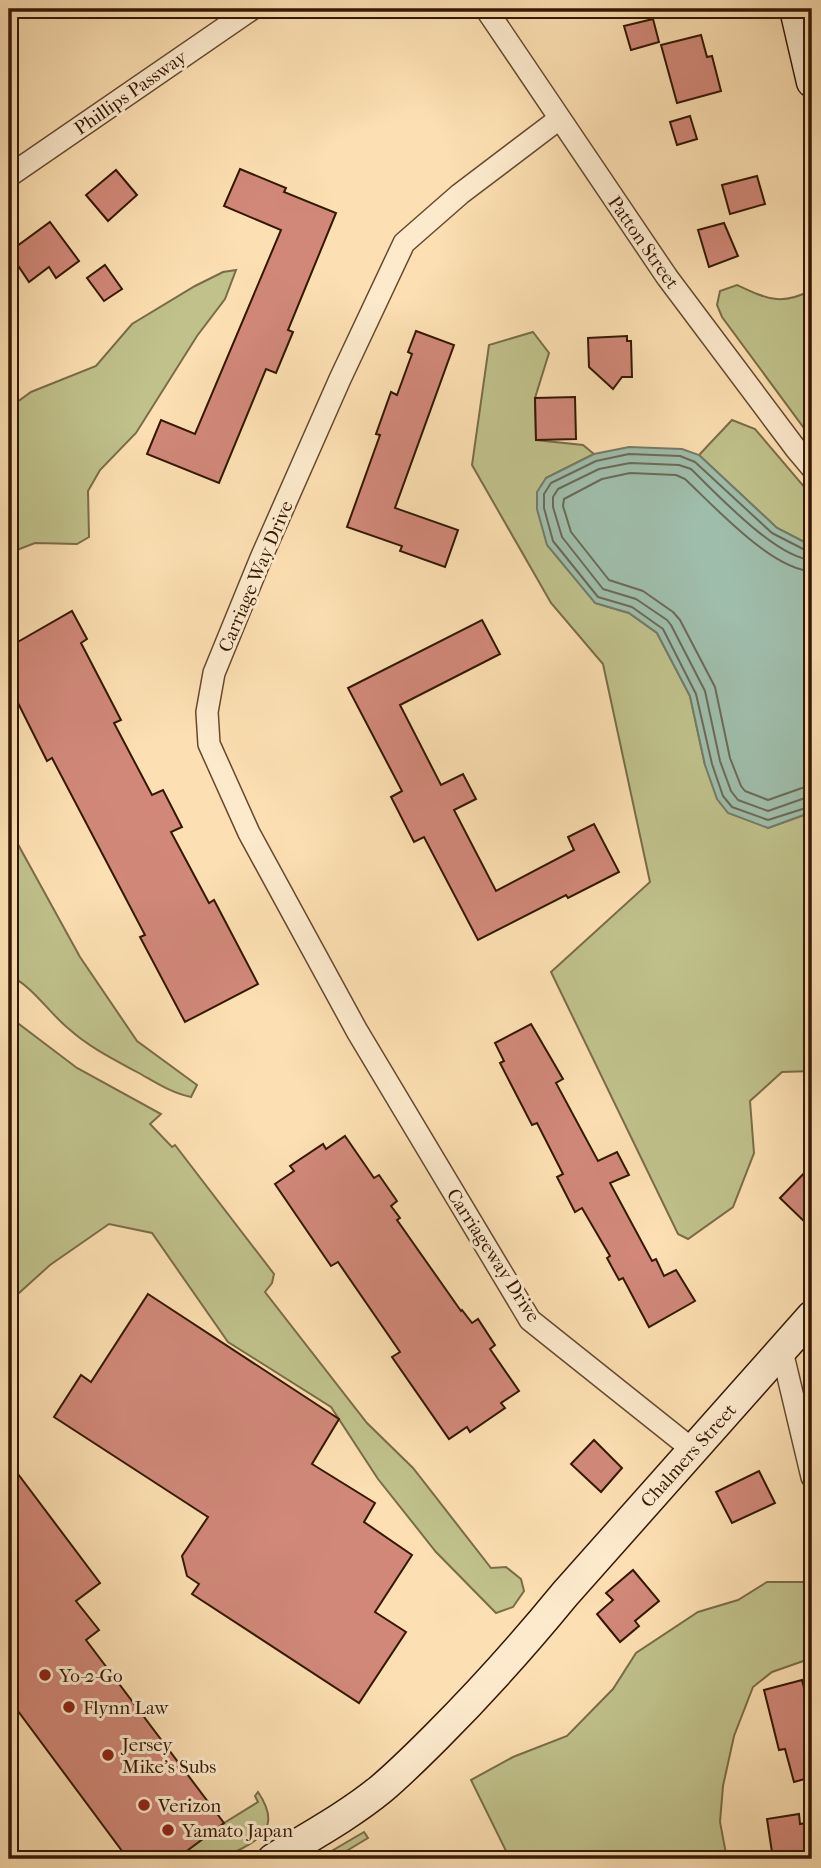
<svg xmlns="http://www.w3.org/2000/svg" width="821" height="1868" font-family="'IM FELL French Canon',serif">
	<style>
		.green { fill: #c0c18b; stroke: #7a6c47; stroke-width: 2 }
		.water { fill: #9fbdab; stroke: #747b68; stroke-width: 2 }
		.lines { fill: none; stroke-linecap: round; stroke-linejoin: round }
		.shore { stroke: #6a6a57; stroke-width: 2 }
		.building { fill: #d18879; stroke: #341803; stroke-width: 2 }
		.street-casing { stroke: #664a2f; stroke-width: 24 }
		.secondary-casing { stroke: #341803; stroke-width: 33 }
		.street { stroke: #fdeacd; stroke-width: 21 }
		.secondary { stroke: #fdeacd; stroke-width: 30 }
		.poi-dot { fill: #8f2418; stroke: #fdeacd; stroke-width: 2.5 }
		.labels { text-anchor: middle; stroke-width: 6; stroke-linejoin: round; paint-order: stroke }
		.street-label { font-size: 19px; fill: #341803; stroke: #fdeacd }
		.poi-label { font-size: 19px; fill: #341803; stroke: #fdeacd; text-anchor: start }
	</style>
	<rect width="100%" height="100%" fill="#fcdfb2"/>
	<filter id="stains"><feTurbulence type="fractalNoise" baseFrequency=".00286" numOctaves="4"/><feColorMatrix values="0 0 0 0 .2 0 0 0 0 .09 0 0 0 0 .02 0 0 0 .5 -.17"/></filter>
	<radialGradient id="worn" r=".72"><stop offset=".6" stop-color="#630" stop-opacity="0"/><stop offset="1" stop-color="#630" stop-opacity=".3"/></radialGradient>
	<g class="green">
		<polygon points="236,270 225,299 197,336 136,433 100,470 88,491 89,537 77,544 35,543 9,553 9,408 31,392 96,366 132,324 195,286 223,272"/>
		<path d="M 737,285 C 767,299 781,306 812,290 L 812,439 L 722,317 L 717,305 L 720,291 Z"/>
		<polygon points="533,332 549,353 535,398 536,440 583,445 594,454 546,478 595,603 629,613 657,633 690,696 705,765 768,828 812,812 812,1071 782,1072 750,1101 754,1153 733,1207 688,1239 678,1234 551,972 650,882 603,664 551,603 472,465 489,345"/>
		<polygon points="732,420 755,429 812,496 812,546 777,528 699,455"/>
		<path d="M 9,828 L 80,957 L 137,1041 L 197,1085 L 191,1097 C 171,1093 155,1082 137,1072 C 113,1059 89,1047 69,1029 C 50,1014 30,983 9,976 Z"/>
		<polygon points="9,1014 15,1021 77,1068 161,1114 150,1124 172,1147 175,1145 274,1274 272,1283 265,1292 367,1423 413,1468 491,1568 506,1567 521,1579 524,1591 513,1607 496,1613 436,1552 378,1479 331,1407 228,1342 152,1233 109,1224 50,1265 19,1293 9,1295"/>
		<polygon points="767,1582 812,1582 812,1658 772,1672 753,1687 734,1736 723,1786 720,1822 727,1859 510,1859 471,1780 513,1757 567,1736 613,1689 636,1653 698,1612 738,1600"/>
		<path d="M 258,1792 C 277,1820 269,1835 241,1849 C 234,1852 227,1857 221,1859 C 209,1862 188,1859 176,1859 L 224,1823 L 258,1802 L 255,1796 Z"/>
		<polygon points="364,1832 368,1838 333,1859 318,1859"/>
	</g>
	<polygon class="water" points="629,447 682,449 699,455 777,528 812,546 812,812 768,828 728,813 717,799 705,765 690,696 657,633 629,613 595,603 547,545 537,509 537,492 546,478 594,454"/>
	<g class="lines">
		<g class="shore">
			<polyline points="812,552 807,551 772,533 695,462 680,456 629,454 596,461 551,483 544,494 544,508 553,541 598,597 632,607 663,629 696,694 712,764 723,796 732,807 768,820 812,806"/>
			<path d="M 812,560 C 776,558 717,494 691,469 L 679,465 L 630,463 L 599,469 L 558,489 L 553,497 L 553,507 L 562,537 L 603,589 L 636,599 L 667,620 L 671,625 L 705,691 L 720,761 L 731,791 L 738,800 L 768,811 L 805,798 L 812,797"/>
			<path d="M 812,571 C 772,570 714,506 685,479 L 676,475 L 630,473 L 602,479 L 564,499 L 563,506 L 571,532 L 609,580 L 643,591 L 673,612 L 680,620 L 715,687 L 730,758 L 741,786 L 745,791 L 768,800 L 802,788 L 812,787"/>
		</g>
	</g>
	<g class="building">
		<polygon points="653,19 659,42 631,50 624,26"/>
		<polygon points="701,35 707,57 712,56 721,91 677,103 661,45"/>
		<polygon points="690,116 697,139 677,145 670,122"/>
		<polygon points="240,169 286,188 284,192 336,213 288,330 293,332 276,373 266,369 219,483 147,454 161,420 195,434 281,230 224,206"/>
		<polygon points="116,170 137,195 108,221 86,195"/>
		<polygon points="757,176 765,204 730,214 722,185"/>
		<polygon points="50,222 79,261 56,278 49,267 29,282 9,252"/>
		<polygon points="724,223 738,256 709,267 698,230"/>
		<polygon points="105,265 122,289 104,301 87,278"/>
		<polygon points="416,331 454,345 395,508 458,530 445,567 400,551 402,546 347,527 380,435 376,434 391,392 397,395 412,354 408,352"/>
		<polygon points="627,336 627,341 631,341 632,377 622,377 613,389 589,367 588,338"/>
		<polygon points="575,397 576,439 536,440 535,398"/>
		<polygon points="72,611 87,639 81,643 121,720 114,723 152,795 163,790 182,827 171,832 209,903 214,900 258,984 185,1022 140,937 145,935 52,758 47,761 9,685 9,647"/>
		<polygon points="482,620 500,654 400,705 441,785 463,774 476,799 454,810 496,891 574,850 568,837 594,824 619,872 568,898 566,895 478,940 424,837 414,842 391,797 402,791 348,688"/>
		<polygon points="531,1024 563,1079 556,1083 598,1161 617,1152 629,1175 610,1183 652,1261 656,1259 664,1276 676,1270 695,1301 649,1327 623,1278 619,1280 607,1258 610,1256 582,1208 575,1212 557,1177 563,1174 537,1123 532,1125 500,1063 504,1061 495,1043"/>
		<polygon points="345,1136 374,1178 379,1175 397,1201 391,1206 400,1218 397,1220 461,1311 462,1310 472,1323 478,1319 495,1345 490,1349 519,1391 501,1403 505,1408 470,1432 467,1427 449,1439 392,1357 400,1352 338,1262 331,1266 275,1184 294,1171 290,1166 323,1144 326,1149"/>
		<polygon points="812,1165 812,1229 780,1198"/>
		<polygon points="148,1294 339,1419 312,1464 375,1503 364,1522 412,1555 375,1612 406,1632 359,1703 192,1594 199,1584 187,1576 182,1556 208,1517 54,1417 81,1375 91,1382"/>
		<polygon points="594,1440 622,1468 601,1492 571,1464"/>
		<polygon points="9,1462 100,1583 76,1601 99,1630 86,1640 224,1823 176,1859 128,1859 9,1699"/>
		<polygon points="759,1471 775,1503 732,1523 716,1492"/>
		<polygon points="633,1570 659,1601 635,1621 639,1626 620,1642 597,1614 613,1600 606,1593"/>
		<polygon points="802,1680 812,1719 812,1777 794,1782 785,1749 779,1750 764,1690"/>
		<polygon points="799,1814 800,1824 812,1822 812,1859 773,1859 767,1819"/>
	</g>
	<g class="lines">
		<defs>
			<g id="street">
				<polyline points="486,9 667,277 796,449 812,468"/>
				<polyline points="559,119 460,194 404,243 340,379 261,558 214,673 207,712 209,744 249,833 357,1031 530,1320 693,1450"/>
				<polyline points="9,176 252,9"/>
				<polyline points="782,1351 812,1477"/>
			</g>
			<g id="secondary">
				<polyline points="795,9 812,82"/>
				<path d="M 273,1859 C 309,1837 348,1816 381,1789 C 400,1773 418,1755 436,1737 C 481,1692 524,1644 565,1594 L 812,1316"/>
			</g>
		</defs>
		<use href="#street" class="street-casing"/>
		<use href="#secondary" class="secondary-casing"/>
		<use href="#street" class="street"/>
		<use href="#secondary" class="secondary"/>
	</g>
	<g class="poi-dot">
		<circle cx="45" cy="1675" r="7"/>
		<circle cx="69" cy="1707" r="7"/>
		<circle cx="108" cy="1755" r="7"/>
		<circle cx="144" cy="1805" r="7"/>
		<circle cx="168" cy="1830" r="7"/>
	</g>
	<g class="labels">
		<g class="street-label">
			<text transform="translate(130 92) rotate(-35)" y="7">Phillips Passway</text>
			<text transform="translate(644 242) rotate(55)" y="7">Patton Street</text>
			<text transform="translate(255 576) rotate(-67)" y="7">Carriage Way Drive</text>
			<text transform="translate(494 1255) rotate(57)" y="7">Carriageway Drive</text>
			<text transform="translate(688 1455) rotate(-48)" y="7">Chalmers Street</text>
		</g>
		<g class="poi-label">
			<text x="59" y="1682">Yo-2-Go</text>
			<text x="83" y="1714">Flynn Law</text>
			<text x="122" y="1751">Jersey<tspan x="122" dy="22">Mike's Subs</tspan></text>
			<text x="158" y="1812">Verizon</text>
			<text x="182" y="1837">Yamato Japan</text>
		</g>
	</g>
	<rect width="821" height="1868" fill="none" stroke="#fcdfb2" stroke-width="35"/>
	<rect x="10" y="10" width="800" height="1847" fill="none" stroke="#341803" stroke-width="3.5"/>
	<rect x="18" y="18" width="786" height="1833" fill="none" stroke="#341803" stroke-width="2"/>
	<rect width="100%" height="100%" filter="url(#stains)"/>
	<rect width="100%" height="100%" fill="url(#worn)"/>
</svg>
